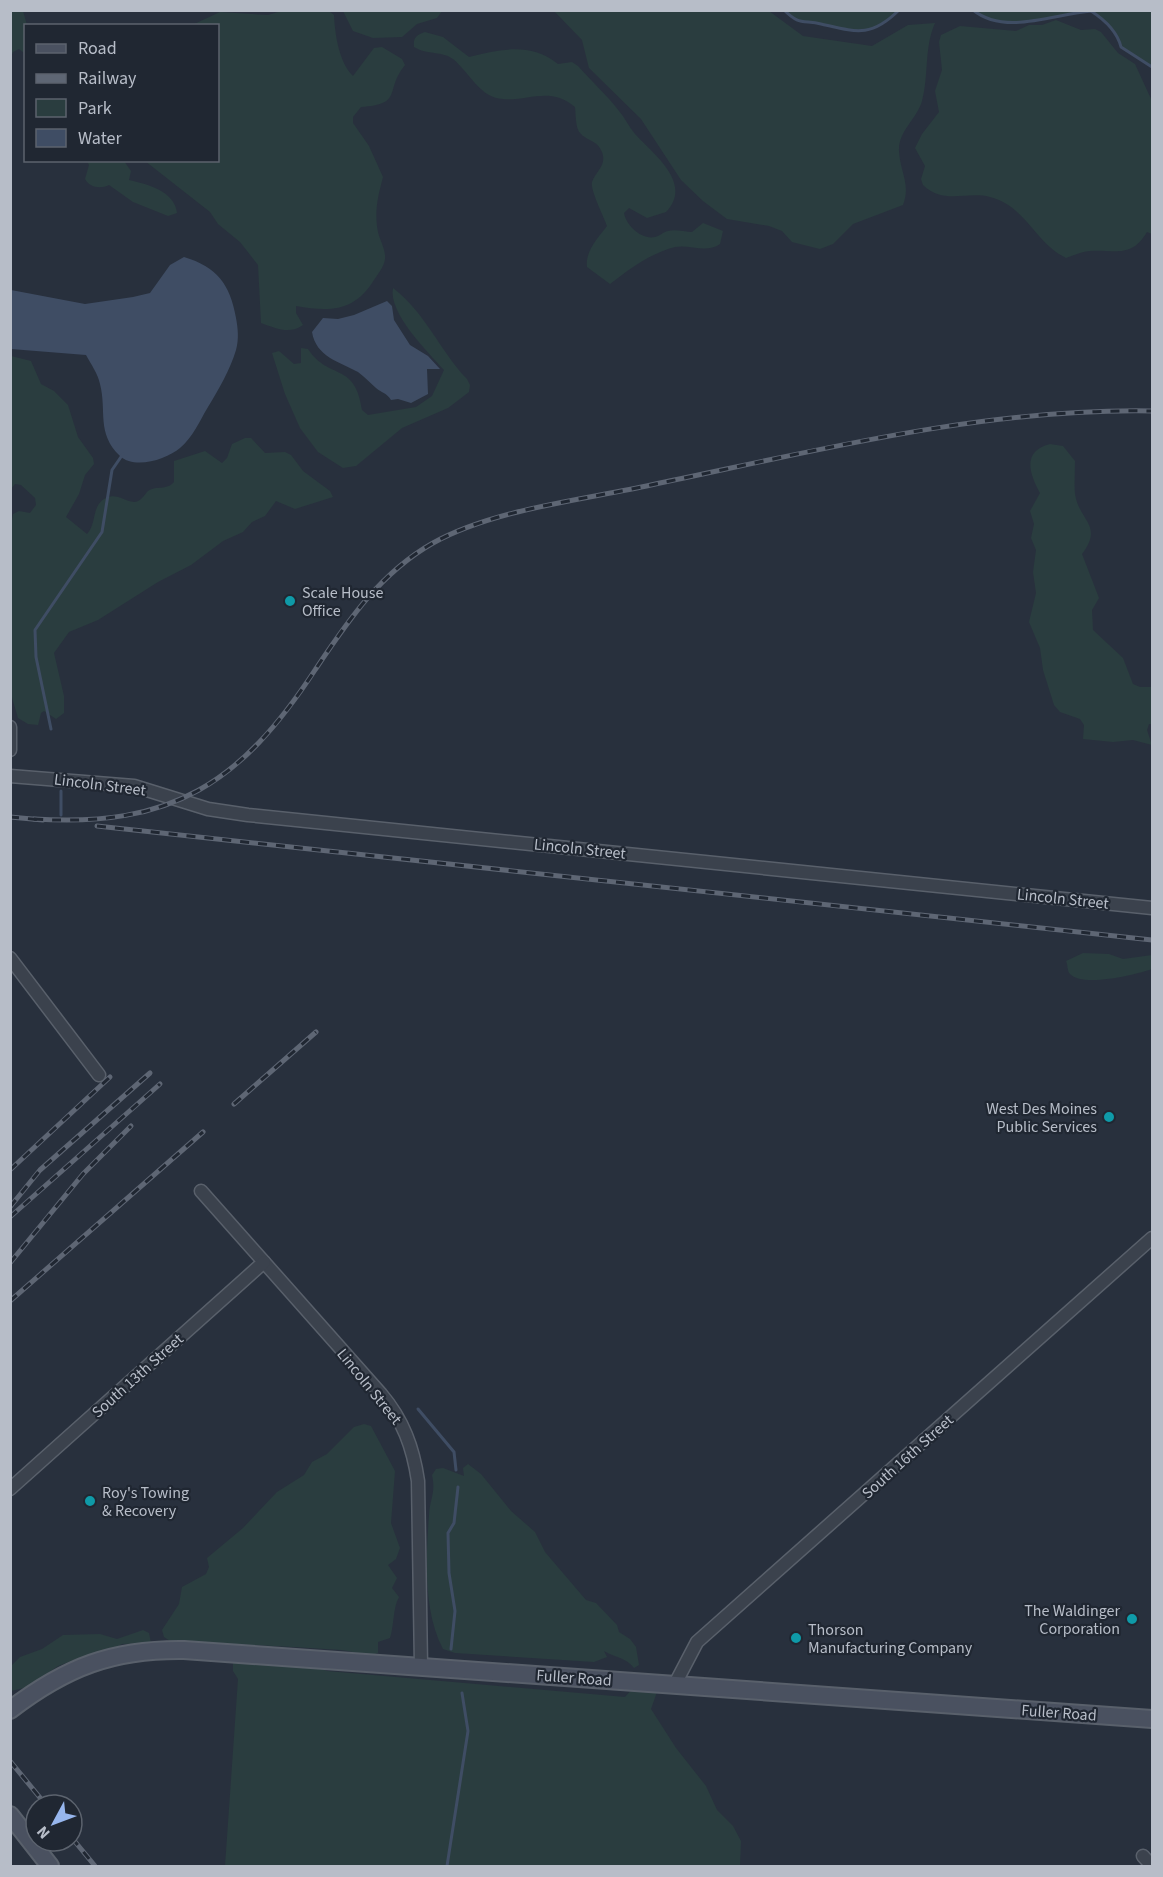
<svg xmlns="http://www.w3.org/2000/svg" width="1163" height="1877" font-family="'Source Sans 3',sans-serif">
	<style>
		.green { fill: #2a3d3f }
		.water { fill: #3f4d64 }
		.lines { fill: none; stroke-linecap: round; stroke-linejoin: round }
		.stream { stroke: #3f4d64; stroke-width: 3 }
		.street-casing { stroke: #59606b; stroke-width: 15 }
		.secondary-casing { stroke: #59606b; stroke-width: 20 }
		.street { stroke: #3b424d; stroke-width: 12 }
		.secondary { stroke: #4a5160; stroke-width: 16 }
		.rail-casing { stroke: #5e6674; stroke-width: 5 }
		.rail { stroke: #202732; stroke-width: 3; stroke-dasharray: 9; stroke-linecap: butt }
		.culture-dot { fill: #0f9aa8; stroke: #202732; stroke-width: 2 }
		.labels { text-anchor: middle; stroke-width: 4.5; stroke-linejoin: round; paint-order: stroke }
		.poi-label { font-size: 16px; fill: #b7bdc8; stroke: #202732; text-anchor: start }
		.street-label { font-size: 16px; fill: #b7bdc8; stroke: #202732 }
	</style>
	<rect width="100%" height="100%" fill="#28303d"/>
	<g class="green">
		<polygon points="11,10 23,11 27,25 25,59 24,53 19,49 13,52 11,57"/>
		<path d="M 285,10 L 329,11 L 334,15 C 335,35 339,62 353,76 L 374,48 L 382,47 L 402,59 L 405,65 C 384,91 404,104 361,107 L 353,117 L 353,123 L 369,146 L 383,177 C 378,196 374,212 378,232 C 380,241 386,250 385,259 C 384,267 378,274 374,280 C 354,312 330,312 296,306 L 296,313 L 303,325 C 290,335 275,328 261,323 L 258,265 L 240,242 L 218,224 L 210,212 L 145,161 L 218,160 L 218,26 L 192,25 L 220,12 L 268,15 Z"/>
		<polygon points="442,11 437,18 417,24 402,37 373,38 353,31 343,11"/>
		<path d="M 554,11 L 769,11 L 803,36 L 872,46 L 908,25 L 935,23 C 924,48 929,75 922,101 C 917,119 898,131 899,151 C 900,172 911,184 903,205 L 853,224 L 833,244 L 820,249 L 792,242 L 782,231 L 769,226 L 727,219 L 703,201 L 681,180 L 641,119 L 589,68 L 582,40 Z"/>
		<path d="M 784,11 L 899,11 C 871,38 856,32 821,24 C 802,20 799,25 784,11 Z"/>
		<path d="M 973,11 L 1152,11 L 1152,67 L 1121,47 C 1117,31 1105,20 1091,11 C 1054,13 1005,36 973,11 Z"/>
		<path d="M 1056,20 L 1081,30 L 1095,29 L 1101,32 L 1118,53 L 1135,64 L 1152,101 L 1152,234 L 1147,232 C 1131,259 1115,249 1089,251 C 1081,252 1074,255 1066,258 C 1033,241 1027,207 990,197 C 966,191 944,205 923,185 L 921,179 L 925,166 L 915,148 L 922,134 L 939,112 L 935,91 L 942,70 L 939,42 L 941,35 L 960,26 L 1016,31 L 1029,25 L 1042,25 Z"/>
		<path d="M 425,32 L 443,37 L 469,57 C 500,49 531,42 558,64 L 572,62 L 578,66 C 591,81 607,95 619,111 C 625,118 629,127 635,134 C 652,153 694,183 666,212 L 647,218 L 629,208 L 624,213 C 626,225 641,240 655,237 C 660,236 663,232 668,231 C 675,229 685,232 692,232 L 703,223 L 723,231 L 720,244 C 706,254 690,244 675,247 C 649,254 631,268 610,284 L 587,267 C 585,251 598,238 607,226 C 604,217 590,190 592,182 C 596,171 607,165 602,152 C 597,140 589,142 581,134 C 575,129 576,114 575,107 C 550,86 530,101 503,99 C 480,98 469,72 453,59 C 443,51 427,55 414,47 C 413,38 416,35 425,32 Z"/>
		<path d="M 87,161 L 124,161 L 131,171 L 129,180 C 147,184 175,191 177,213 L 168,216 L 133,202 L 109,185 C 101,189 90,188 85,179 L 89,165 Z"/>
		<path d="M 393,288 C 425,312 440,351 467,379 L 470,385 L 469,392 L 448,408 L 402,428 L 356,466 L 343,468 L 318,452 L 300,428 L 285,394 L 272,353 L 279,351 L 294,364 L 301,363 L 301,348 L 308,349 C 329,381 355,361 362,410 L 368,415 L 416,407 L 432,396 L 444,370 C 428,352 388,313 393,288 Z"/>
		<path d="M 11,356 L 31,361 L 41,384 L 54,391 L 68,405 L 78,437 L 93,458 L 94,464 L 85,475 L 79,494 L 66,517 L 87,534 C 97,524 91,505 106,498 C 117,493 123,501 134,502 C 141,502 144,495 148,491 C 157,485 166,491 174,482 L 174,461 L 205,451 L 222,463 L 227,458 L 232,444 L 245,438 L 251,438 L 265,453 L 285,452 L 291,455 L 303,471 L 330,491 L 333,497 L 295,509 L 276,501 L 265,516 L 252,522 L 243,532 L 223,541 L 191,565 L 158,582 L 98,620 L 69,632 L 54,653 L 64,696 L 64,713 L 56,719 L 44,711 L 41,713 L 38,725 L 28,724 L 18,718 L 10,691 L 11,527 L 13,514 L 19,511 L 30,513 L 36,505 L 35,498 L 21,485 L 15,484 L 11,489 Z"/>
		<path d="M 1050,444 L 1063,446 L 1075,461 C 1075,472 1074,484 1075,494 C 1079,521 1104,525 1082,554 L 1099,598 L 1092,610 L 1093,630 L 1123,658 L 1133,684 L 1140,687 L 1152,687 L 1152,724 L 1149,724 L 1147,730 L 1152,745 L 1133,740 L 1113,742 L 1083,739 L 1084,725 L 1080,719 L 1060,712 L 1054,705 L 1043,670 L 1040,648 L 1029,622 L 1036,593 L 1033,572 L 1036,550 L 1031,538 L 1034,524 L 1030,511 L 1040,493 C 1029,473 1022,451 1050,444 Z"/>
		<path d="M 1083,953 L 1109,954 L 1123,959 L 1152,955 L 1152,969 C 1138,974 1083,988 1070,974 C 1067,971 1068,965 1066,961 Z"/>
		<path d="M 364,1424 L 371,1426 L 395,1471 L 391,1523 L 400,1548 L 396,1559 L 388,1565 L 397,1578 L 392,1588 L 399,1597 C 393,1607 394,1626 390,1638 L 378,1642 L 378,1653 C 367,1658 353,1651 341,1650 C 284,1646 227,1644 170,1641 L 164,1637 L 162,1630 L 179,1604 L 182,1587 L 206,1574 L 209,1567 L 207,1558 L 243,1528 L 277,1492 L 304,1475 L 312,1462 L 327,1454 L 354,1427 Z"/>
		<path d="M 468,1464 L 481,1474 L 511,1511 L 535,1532 L 545,1552 L 586,1600 L 596,1603 L 617,1625 L 619,1632 L 630,1639 L 636,1647 L 639,1665 L 634,1668 C 626,1657 615,1658 604,1651 L 607,1657 L 594,1662 L 455,1653 L 443,1649 C 423,1611 426,1557 429,1515 C 430,1498 436,1493 432,1475 L 436,1469 L 443,1468 L 464,1476 L 463,1468 Z"/>
		<polygon points="143,1630 149,1633 151,1643 122,1644 113,1649 90,1654 58,1666 28,1687 11,1691 10,1667 20,1657 42,1649 63,1635 100,1634 117,1639"/>
		<polygon points="243,1658 309,1663 327,1671 625,1697 633,1688 658,1689 651,1709 676,1748 706,1786 717,1810 733,1826 741,1841 740,1866 225,1866 238,1679 233,1671 233,1663"/>
	</g>
	<g class="water">
		<path d="M 184,257 C 217,267 230,284 236,318 C 238,329 239,339 236,350 C 230,370 219,389 208,407 C 199,422 193,437 180,448 C 167,459 135,470 120,456 C 96,433 107,411 100,384 C 98,374 91,364 86,355 L 11,349 L 11,290 L 85,304 L 133,297 L 150,293 L 170,265 Z"/>
		<path d="M 387,301 L 392,306 L 394,320 L 410,345 L 428,356 L 440,369 L 427,369 L 428,394 L 411,403 L 398,399 L 391,400 C 387,393 382,393 376,388 C 370,383 365,377 358,372 C 340,362 316,357 312,332 L 323,318 L 338,319 L 354,315 Z"/>
	</g>
	<g class="lines">
		<g class="stream">
			<path d="M 784,10 C 799,25 802,20 821,24 C 856,32 871,38 899,10"/>
			<path d="M 973,10 C 1005,36 1054,14 1091,11 C 1105,20 1117,31 1121,47 L 1152,67"/>
			<polyline points="51,729 36,657 35,630 102,532 112,470 123,454"/>
			<polyline points="61,815 61,791"/>
			<polyline points="418,1409 454,1452 456,1470"/>
			<polyline points="451,1649 455,1611 449,1573 448,1533 454,1523 458,1487"/>
			<polyline points="447,1866 468,1731 462,1693"/>
		</g>
		<defs>
			<g id="street">
				<polyline points="10,727 10,750"/>
				<polyline points="10,776 134,786 208,809 248,815 1152,908"/>
				<polyline points="10,958 99,1075"/>
				<path d="M 201,1191 L 381,1394 C 403,1420 413,1447 418,1481 L 421,1666"/>
				<polyline points="10,1489 264,1262"/>
				<polyline points="675,1684 697,1642 1152,1238"/>
				<polyline points="1143,1856 1152,1866"/>
			</g>
			<g id="secondary">
				<path d="M 10,1710 C 66,1667 113,1649 184,1650 L 1152,1719"/>
				<polyline points="10,1815 50,1866"/>
			</g>
		</defs>
		<use href="#street" class="street-casing"/>
		<use href="#secondary" class="secondary-casing"/>
		<use href="#street" class="street"/>
		<use href="#secondary" class="secondary"/>
		<defs>
			<g id="rail">
				<polyline points="10,817 43,820"/>
				<path d="M 34,819 C 172,828 241,783 315,670 C 348,621 380,573 433,543 C 494,509 583,500 651,485 C 815,451 983,408 1152,411"/>
				<polyline points="97,826 1152,940"/>
				<polyline points="234,1104 316,1032"/>
				<polyline points="10,1170 110,1077"/>
				<polyline points="10,1207 40,1170 150,1073"/>
				<polyline points="10,1217 160,1084"/>
				<polyline points="10,1263 83,1174 131,1126"/>
				<polyline points="10,1301 203,1132"/>
				<polyline points="10,1761 46,1805"/>
				<polyline points="72,1838 95,1866"/>
			</g>
		</defs>
		<use href="#rail" class="rail-casing"/>
		<use href="#rail" class="rail"/>
	</g>
	<g class="culture-dot">
		<circle cx="290" cy="601" r="6"/>
		<circle cx="1109" cy="1117" r="6"/>
		<circle cx="90" cy="1501" r="6"/>
		<circle cx="1132" cy="1619" r="6"/>
		<circle cx="796" cy="1638" r="6"/>
	</g>
	<g class="labels">
		<g class="poi-label">
			<text x="302" y="598">Scale House<tspan x="302" dy="18">Office</tspan></text>
			<text x="1097" y="1114" text-anchor="end">West Des Moines<tspan x="1097" dy="18">Public Services</tspan></text>
			<text x="102" y="1498">Roy's Towing<tspan x="102" dy="18">&amp; Recovery</tspan></text>
			<text x="1120" y="1616" text-anchor="end">The Waldinger<tspan x="1120" dy="18">Corporation</tspan></text>
			<text x="808" y="1635">Thorson<tspan x="808" dy="18">Manufacturing Company</tspan></text>
		</g>
		<g class="street-label">
			<text transform="translate(100 784) rotate(7)" y="6">Lincoln Street</text>
			<text transform="translate(580 848) rotate(6)" y="6">Lincoln Street</text>
			<text transform="translate(1063 898) rotate(6)" y="6">Lincoln Street</text>
			<text transform="translate(137 1375) rotate(-42)" y="6">South 13th Street</text>
			<text transform="translate(370 1386) rotate(51)" y="6">Lincoln Street</text>
			<text transform="translate(907 1456) rotate(-42)" y="6">South 16th Street</text>
			<text transform="translate(574 1677) rotate(4)" y="6">Fuller Road</text>
			<text transform="translate(1059 1712) rotate(4)" y="6">Fuller Road</text>
		</g>
	</g>
	<rect width="1163" height="1877" fill="none" stroke="#b7bdc8" stroke-width="24"/>
	<rect x="24" y="24" width="195" height="138" fill="#202732" stroke="#5c636e" stroke-width="1.5"/>
	<rect x="36" y="44" width="30" height="9" fill="#4a5160" stroke="#5c636e" stroke-width="1.5"/>
	<text x="78" y="54" font-size="18" fill="#b7bdc8">Road</text>
	<rect x="36" y="74" width="30" height="9" fill="#5e6674" stroke="#5c636e" stroke-width="1.5"/>
	<text x="78" y="84" font-size="18" fill="#b7bdc8">Railway</text>
	<rect x="36" y="99" width="30" height="18" fill="#2a3d3f" stroke="#5c636e" stroke-width="1.5"/>
	<text x="78" y="114" font-size="18" fill="#b7bdc8">Park</text>
	<rect x="36" y="129" width="30" height="18" fill="#3f4d64" stroke="#5c636e" stroke-width="1.5"/>
	<text x="78" y="144" font-size="18" fill="#b7bdc8">Water</text>
	<g transform="translate(54 1823) rotate(229)"><circle r="28" fill="#202732" stroke="#5c636e" stroke-width="1.5"/>
	<path d="M0-4.5L10 22L0 15L-10 22Z" fill="#97b6ed"/>
	<text y="-9" font-size="16" font-weight="bold" text-anchor="middle" fill="#b7bdc8">N</text>
	</g>
</svg>
